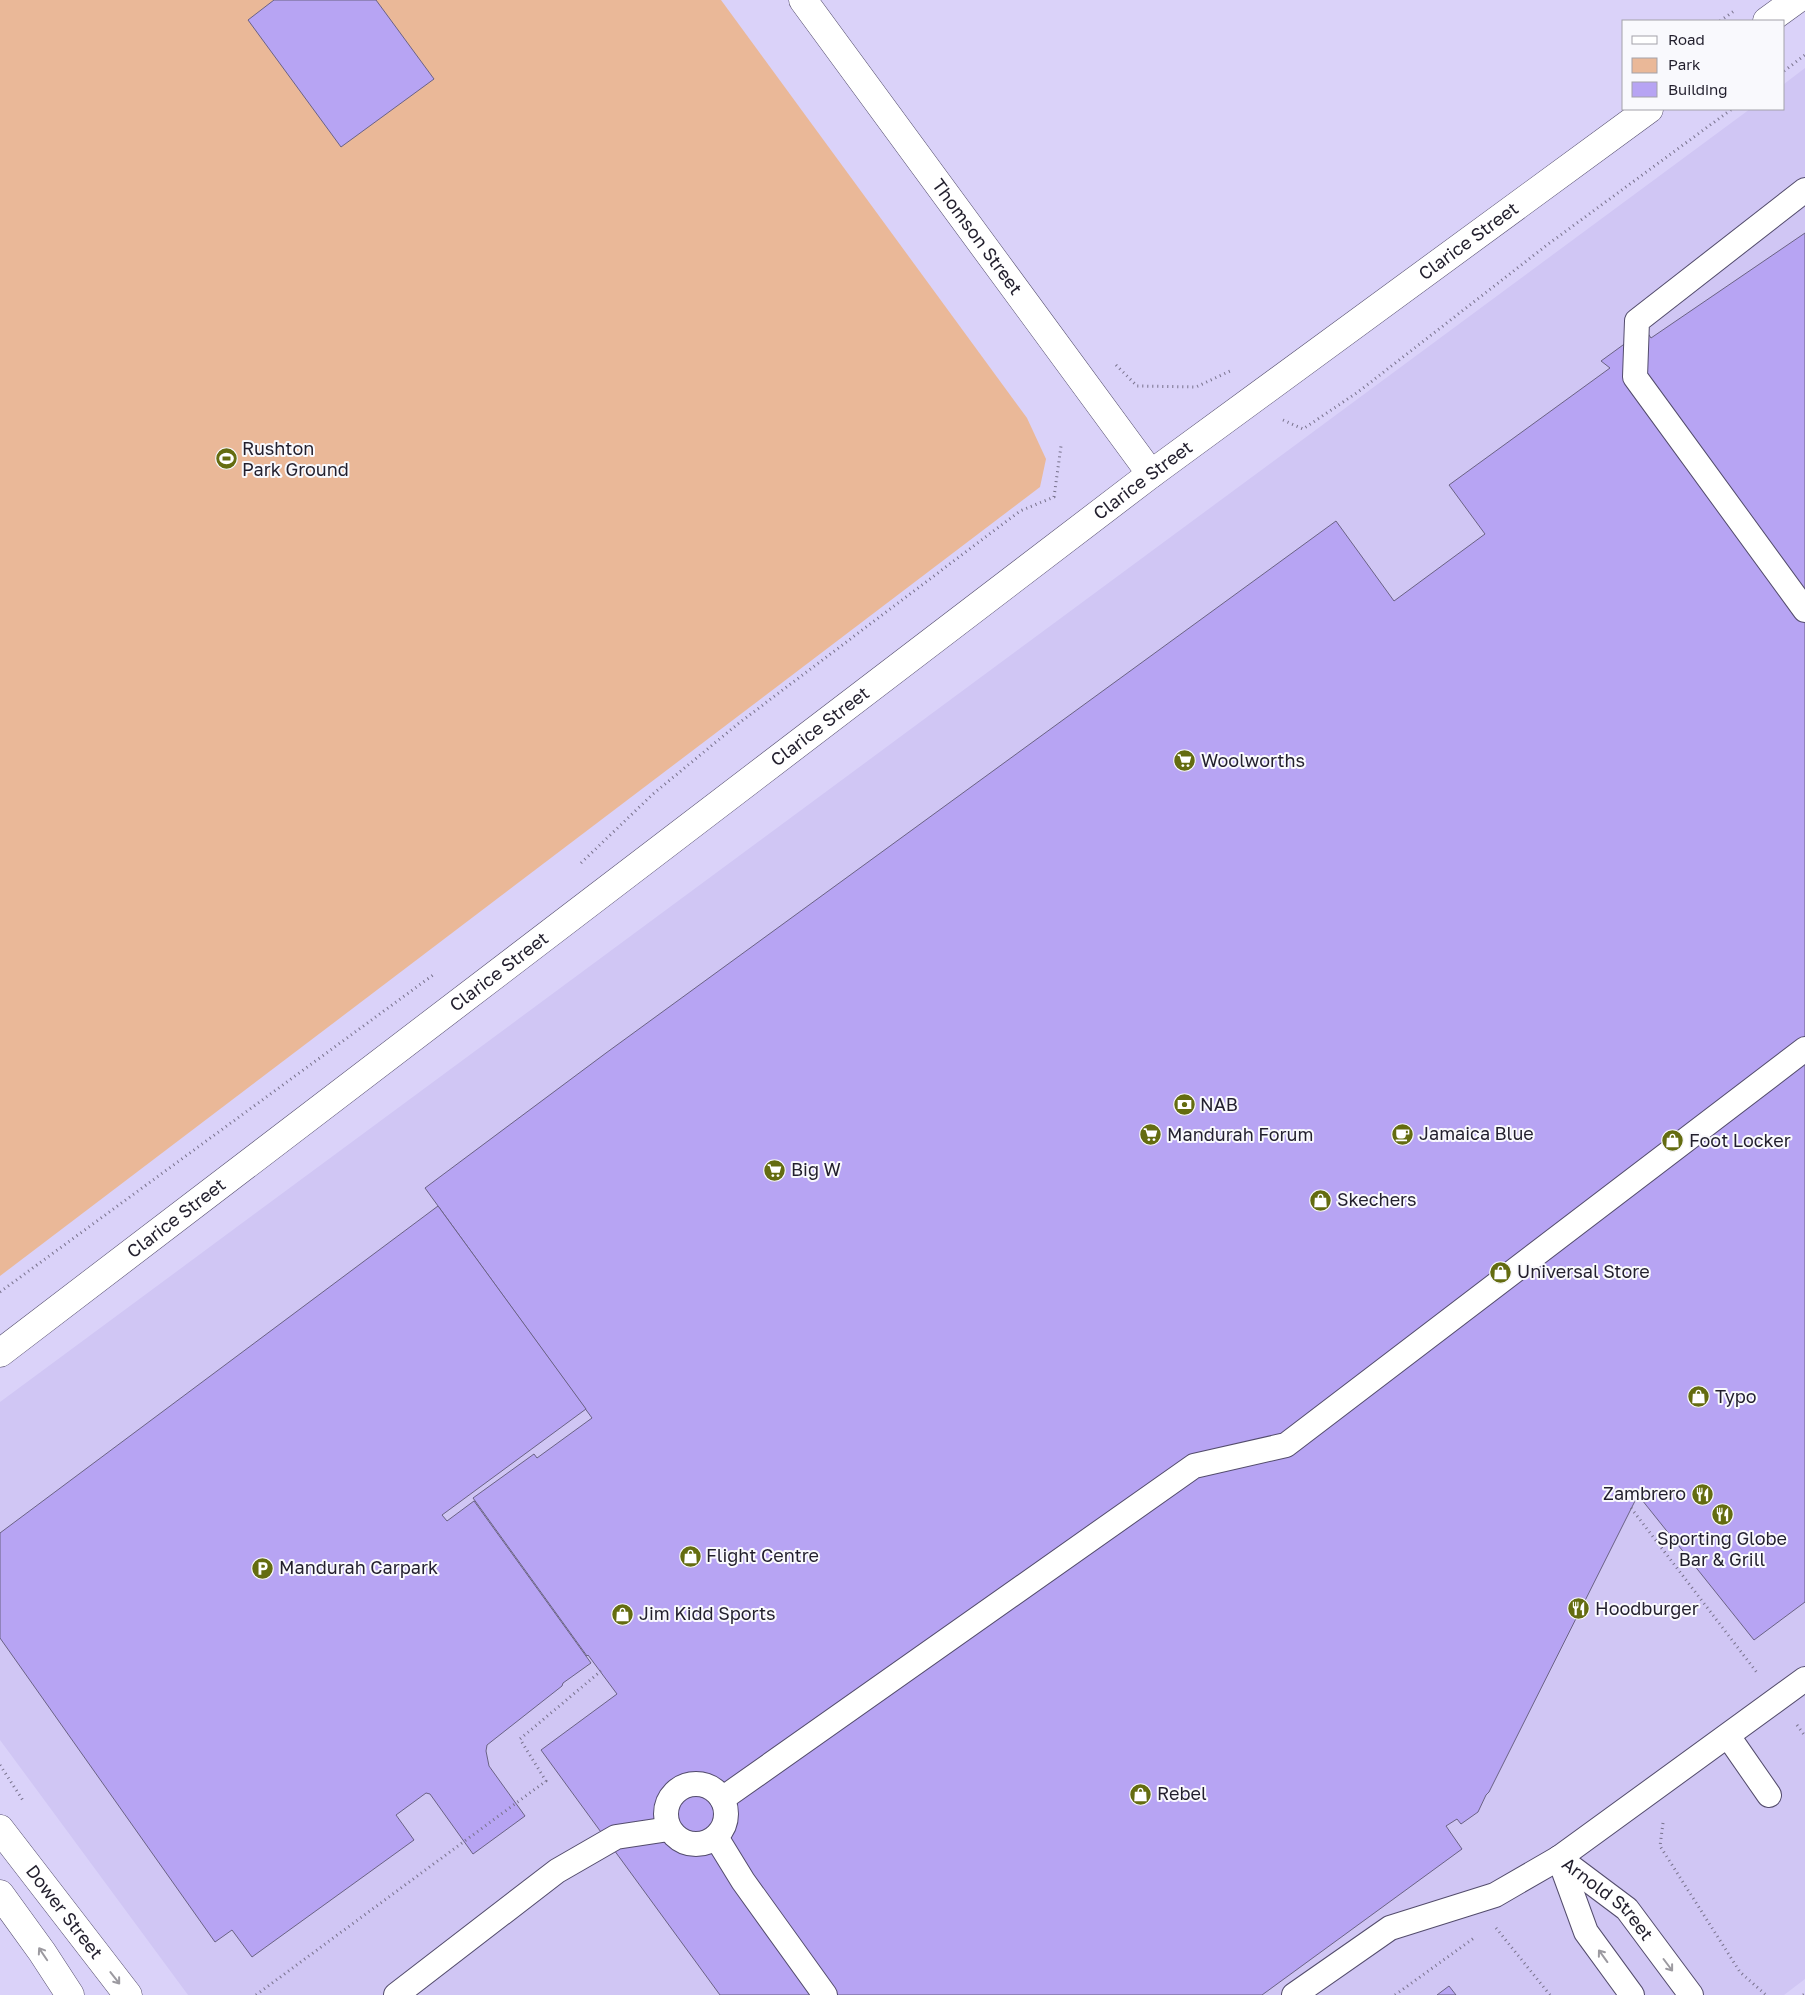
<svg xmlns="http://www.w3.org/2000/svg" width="1805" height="1995" font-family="'Golos Text',sans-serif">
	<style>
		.built { fill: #d0c6f4 }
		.green { fill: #eab898 }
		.building { fill: #b7a4f3; stroke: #6a6284 }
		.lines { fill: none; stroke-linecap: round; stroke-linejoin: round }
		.service-casing { stroke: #534c6c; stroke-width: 26 }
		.minor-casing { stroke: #534c6c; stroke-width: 29 }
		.tertiary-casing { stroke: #534c6c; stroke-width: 29 }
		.path { stroke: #78728c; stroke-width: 3; stroke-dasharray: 1 4; stroke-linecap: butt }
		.service { stroke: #fff; stroke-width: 24 }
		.minor { stroke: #fff; stroke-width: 28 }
		.tertiary { stroke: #fff; stroke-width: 28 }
		.oneway { stroke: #9c9aa0 }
		.labels { text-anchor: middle; stroke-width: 4; stroke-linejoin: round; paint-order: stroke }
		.street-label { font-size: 18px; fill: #221f2d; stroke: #f9f9fd }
		.poi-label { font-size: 18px; fill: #221f2d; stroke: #f9f9fd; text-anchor: start }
	</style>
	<rect width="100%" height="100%" fill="#dad2f9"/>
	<polygon class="built" points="1805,68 1805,1979 1784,1995 188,1995 0,1740 0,1402 1750,109 1784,109 1784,84"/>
	<polygon class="green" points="0,0 721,0 1027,418 1046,459 1040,487 0,1276"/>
	<g class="building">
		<polygon points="274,0 376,0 434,79 341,147 248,20"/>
		<polygon points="1805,233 1805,1602 1754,1640 1638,1495 1489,1792 1486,1795 1478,1812 1461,1824 1457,1819 1446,1826 1462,1849 1262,1995 720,1995 541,1750 617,1694 588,1655 587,1656 473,1498 534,1454 537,1458 592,1418 425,1188 606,1053 1336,521 1394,601 1485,534 1449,485 1610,368 1601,361 1645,329 1651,338"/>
		<polygon points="438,1206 586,1409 442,1515 447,1521 474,1501 591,1663 563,1683 562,1686 487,1745 486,1751 489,1766 525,1816 473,1854 430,1794 426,1793 396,1815 414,1840 252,1957 232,1930 215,1942 0,1638 0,1533"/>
		<polygon points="1449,1986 1456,1995 1437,1995"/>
	</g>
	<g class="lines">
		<defs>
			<g id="service">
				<polyline points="1805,190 1637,321 1635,377 1805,610"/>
				<polyline points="1728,1736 1769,1795"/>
				<circle cx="696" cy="1814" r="30"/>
				<polyline points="722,1799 1194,1466 1286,1445 1805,1049"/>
				<polyline points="716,1837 743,1881 825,1995"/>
				<path id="s1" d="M 1559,1858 L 1627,1909 L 1691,1995"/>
				<polyline points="1559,1858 1586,1932 1632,1995"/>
				<polyline points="396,1995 557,1871 616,1837 669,1829"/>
				<polyline points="1294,1995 1390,1928 1495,1895 1559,1858 1805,1679"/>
			</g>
			<g id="minor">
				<path id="s2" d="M 803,0 L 1151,474"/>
				<polyline points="1767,21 1796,0"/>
				<path id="s3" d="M 0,1353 L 1151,474 L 1649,109"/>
			</g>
			<g id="tertiary">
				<path id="s4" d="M 0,1829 L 128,1995"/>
				<polyline points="0,1894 42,1952 70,1995"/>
			</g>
		</defs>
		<use href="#service" class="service-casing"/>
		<use href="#minor" class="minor-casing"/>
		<use href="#tertiary" class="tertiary-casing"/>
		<g class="path">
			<polyline points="1720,21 1734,11"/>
			<polyline points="1784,71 1805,55"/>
			<polyline points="1116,365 1137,386 1196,387 1230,371"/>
			<polyline points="1283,420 1303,429 1358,392 1547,245 1732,109"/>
			<polyline points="581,863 653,794 739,723 1020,511 1054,497 1061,446"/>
			<polyline points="0,1292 433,975"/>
			<polyline points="1631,1508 1758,1674"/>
			<polyline points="1797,1725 1805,1736"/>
			<polyline points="0,1765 24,1802"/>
			<polyline points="1663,1823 1660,1846 1740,1972 1766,1995"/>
			<polyline points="1496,1928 1550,1995"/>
			<polyline points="256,1995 546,1781 520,1739 601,1671"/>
			<polyline points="1395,1995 1474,1938"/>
			<polyline points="1803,1995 1805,1994"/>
		</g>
		<use href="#service" class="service"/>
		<use href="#minor" class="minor"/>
		<use href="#tertiary" class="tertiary"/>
	</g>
	<defs><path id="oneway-shaft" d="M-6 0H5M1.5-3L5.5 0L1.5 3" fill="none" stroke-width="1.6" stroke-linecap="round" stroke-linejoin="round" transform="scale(1.25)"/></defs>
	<g class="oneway">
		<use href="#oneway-shaft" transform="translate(43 1954) rotate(-124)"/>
		<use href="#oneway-shaft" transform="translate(1603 1956) rotate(-126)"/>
		<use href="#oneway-shaft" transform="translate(1668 1965) rotate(53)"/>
		<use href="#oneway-shaft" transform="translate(115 1978) rotate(52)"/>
	</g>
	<defs>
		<symbol id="stadium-disc" viewBox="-11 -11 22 22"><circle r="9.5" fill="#646c10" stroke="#f9f9fd"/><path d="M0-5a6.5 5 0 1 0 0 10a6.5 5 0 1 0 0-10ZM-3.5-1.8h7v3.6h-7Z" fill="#fff"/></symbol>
		<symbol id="supermarket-disc" viewBox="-11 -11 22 22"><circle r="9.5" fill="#646c10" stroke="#f9f9fd"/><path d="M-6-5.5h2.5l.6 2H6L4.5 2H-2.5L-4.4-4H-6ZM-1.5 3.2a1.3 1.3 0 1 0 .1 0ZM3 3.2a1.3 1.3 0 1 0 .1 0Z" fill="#fff"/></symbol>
		<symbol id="bank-disc" viewBox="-11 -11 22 22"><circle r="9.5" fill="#646c10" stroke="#f9f9fd"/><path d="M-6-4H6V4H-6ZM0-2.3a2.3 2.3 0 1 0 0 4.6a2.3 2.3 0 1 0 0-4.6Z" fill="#fff"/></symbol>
		<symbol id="cafe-disc" viewBox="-11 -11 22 22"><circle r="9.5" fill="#646c10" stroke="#f9f9fd"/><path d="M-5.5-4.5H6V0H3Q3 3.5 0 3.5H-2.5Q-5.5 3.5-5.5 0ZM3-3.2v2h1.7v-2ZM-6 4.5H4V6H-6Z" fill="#fff"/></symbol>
		<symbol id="shop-disc" viewBox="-11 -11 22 22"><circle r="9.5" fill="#646c10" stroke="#f9f9fd"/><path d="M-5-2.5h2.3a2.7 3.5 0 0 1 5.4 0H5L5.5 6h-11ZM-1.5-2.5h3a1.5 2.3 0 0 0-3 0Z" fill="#fff"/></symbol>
		<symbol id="restaurant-disc" viewBox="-11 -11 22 22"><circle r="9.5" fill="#646c10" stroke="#f9f9fd"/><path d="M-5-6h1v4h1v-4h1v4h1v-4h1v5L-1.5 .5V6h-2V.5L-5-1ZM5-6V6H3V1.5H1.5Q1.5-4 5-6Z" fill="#fff"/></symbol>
		<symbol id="parking-disc" viewBox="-11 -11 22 22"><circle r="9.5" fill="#646c10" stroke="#f9f9fd"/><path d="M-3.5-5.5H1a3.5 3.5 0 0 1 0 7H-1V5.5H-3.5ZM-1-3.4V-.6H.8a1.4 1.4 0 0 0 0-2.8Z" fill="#fff"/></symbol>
	</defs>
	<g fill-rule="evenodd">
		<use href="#stadium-disc" x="214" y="446" width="25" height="25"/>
		<use href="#supermarket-disc" x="1172" y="748" width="25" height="25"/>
		<use href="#bank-disc" x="1172" y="1092" width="25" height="25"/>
		<use href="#cafe-disc" x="1390" y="1122" width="25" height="25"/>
		<use href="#supermarket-disc" x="1138" y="1122" width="25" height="25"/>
		<use href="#shop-disc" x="1660" y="1128" width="25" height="25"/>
		<use href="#supermarket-disc" x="762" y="1158" width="25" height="25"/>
		<use href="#shop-disc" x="1308" y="1188" width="25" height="25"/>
		<use href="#shop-disc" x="1488" y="1260" width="25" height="25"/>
		<use href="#shop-disc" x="1686" y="1384" width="25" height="25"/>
		<use href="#restaurant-disc" x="1690" y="1482" width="25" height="25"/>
		<use href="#restaurant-disc" x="1710" y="1502" width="25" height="25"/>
		<use href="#shop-disc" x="678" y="1544" width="25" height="25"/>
		<use href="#parking-disc" x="250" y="1556" width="25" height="25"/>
		<use href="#restaurant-disc" x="1566" y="1596" width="25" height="25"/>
		<use href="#shop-disc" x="610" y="1602" width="25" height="25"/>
		<use href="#shop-disc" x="1128" y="1782" width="25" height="25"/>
	</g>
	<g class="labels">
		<g class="street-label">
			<text dy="6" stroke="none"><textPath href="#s2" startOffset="294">Thomson Street</textPath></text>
			<text dy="6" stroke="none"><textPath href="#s3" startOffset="1842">Clarice Street</textPath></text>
			<text dy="6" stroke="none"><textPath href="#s3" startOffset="1438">Clarice Street</textPath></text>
			<text dy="6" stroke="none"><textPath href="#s3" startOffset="1032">Clarice Street</textPath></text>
			<text dy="6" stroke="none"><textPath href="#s3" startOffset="628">Clarice Street</textPath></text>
			<text dy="6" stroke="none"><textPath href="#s3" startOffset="222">Clarice Street</textPath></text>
			<text dy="6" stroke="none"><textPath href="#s1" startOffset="64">Arnold Street</textPath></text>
			<text dy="6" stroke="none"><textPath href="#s4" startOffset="105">Dower Street</textPath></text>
		</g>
		<g class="poi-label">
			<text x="242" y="455">Rushton<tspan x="242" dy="21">Park Ground</tspan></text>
			<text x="1201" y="767">Woolworths</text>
			<text x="1200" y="1111">NAB</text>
			<text x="1419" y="1140">Jamaica Blue</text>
			<text x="1167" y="1141">Mandurah Forum</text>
			<text x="1689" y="1147">Foot Locker</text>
			<text x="791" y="1176">Big W</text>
			<text x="1337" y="1206">Skechers</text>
			<text x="1517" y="1278">Universal Store</text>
			<text x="1715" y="1403">Typo</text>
			<text x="1686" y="1500" text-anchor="end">Zambrero</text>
			<text x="1722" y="1545" text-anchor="middle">Sporting Globe<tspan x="1722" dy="21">Bar &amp; Grill</tspan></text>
			<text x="706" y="1562">Flight Centre</text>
			<text x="279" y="1574">Mandurah Carpark</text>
			<text x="1595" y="1615">Hoodburger</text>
			<text x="639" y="1620">Jim Kidd Sports</text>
			<text x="1157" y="1800">Rebel</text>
		</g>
	</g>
	<rect x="1622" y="20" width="162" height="90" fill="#f9f9fd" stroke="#a3a2aa"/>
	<rect x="1632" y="36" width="25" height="8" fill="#ffffff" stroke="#a3a2aa"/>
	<text x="1668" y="45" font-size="15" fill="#221f2d">Road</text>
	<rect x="1632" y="58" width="25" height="15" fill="#eab898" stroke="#a3a2aa"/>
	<text x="1668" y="70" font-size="15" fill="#221f2d">Park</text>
	<rect x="1632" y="82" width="25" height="15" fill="#b7a4f3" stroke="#a3a2aa"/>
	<text x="1668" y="95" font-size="15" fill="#221f2d">Building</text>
</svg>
